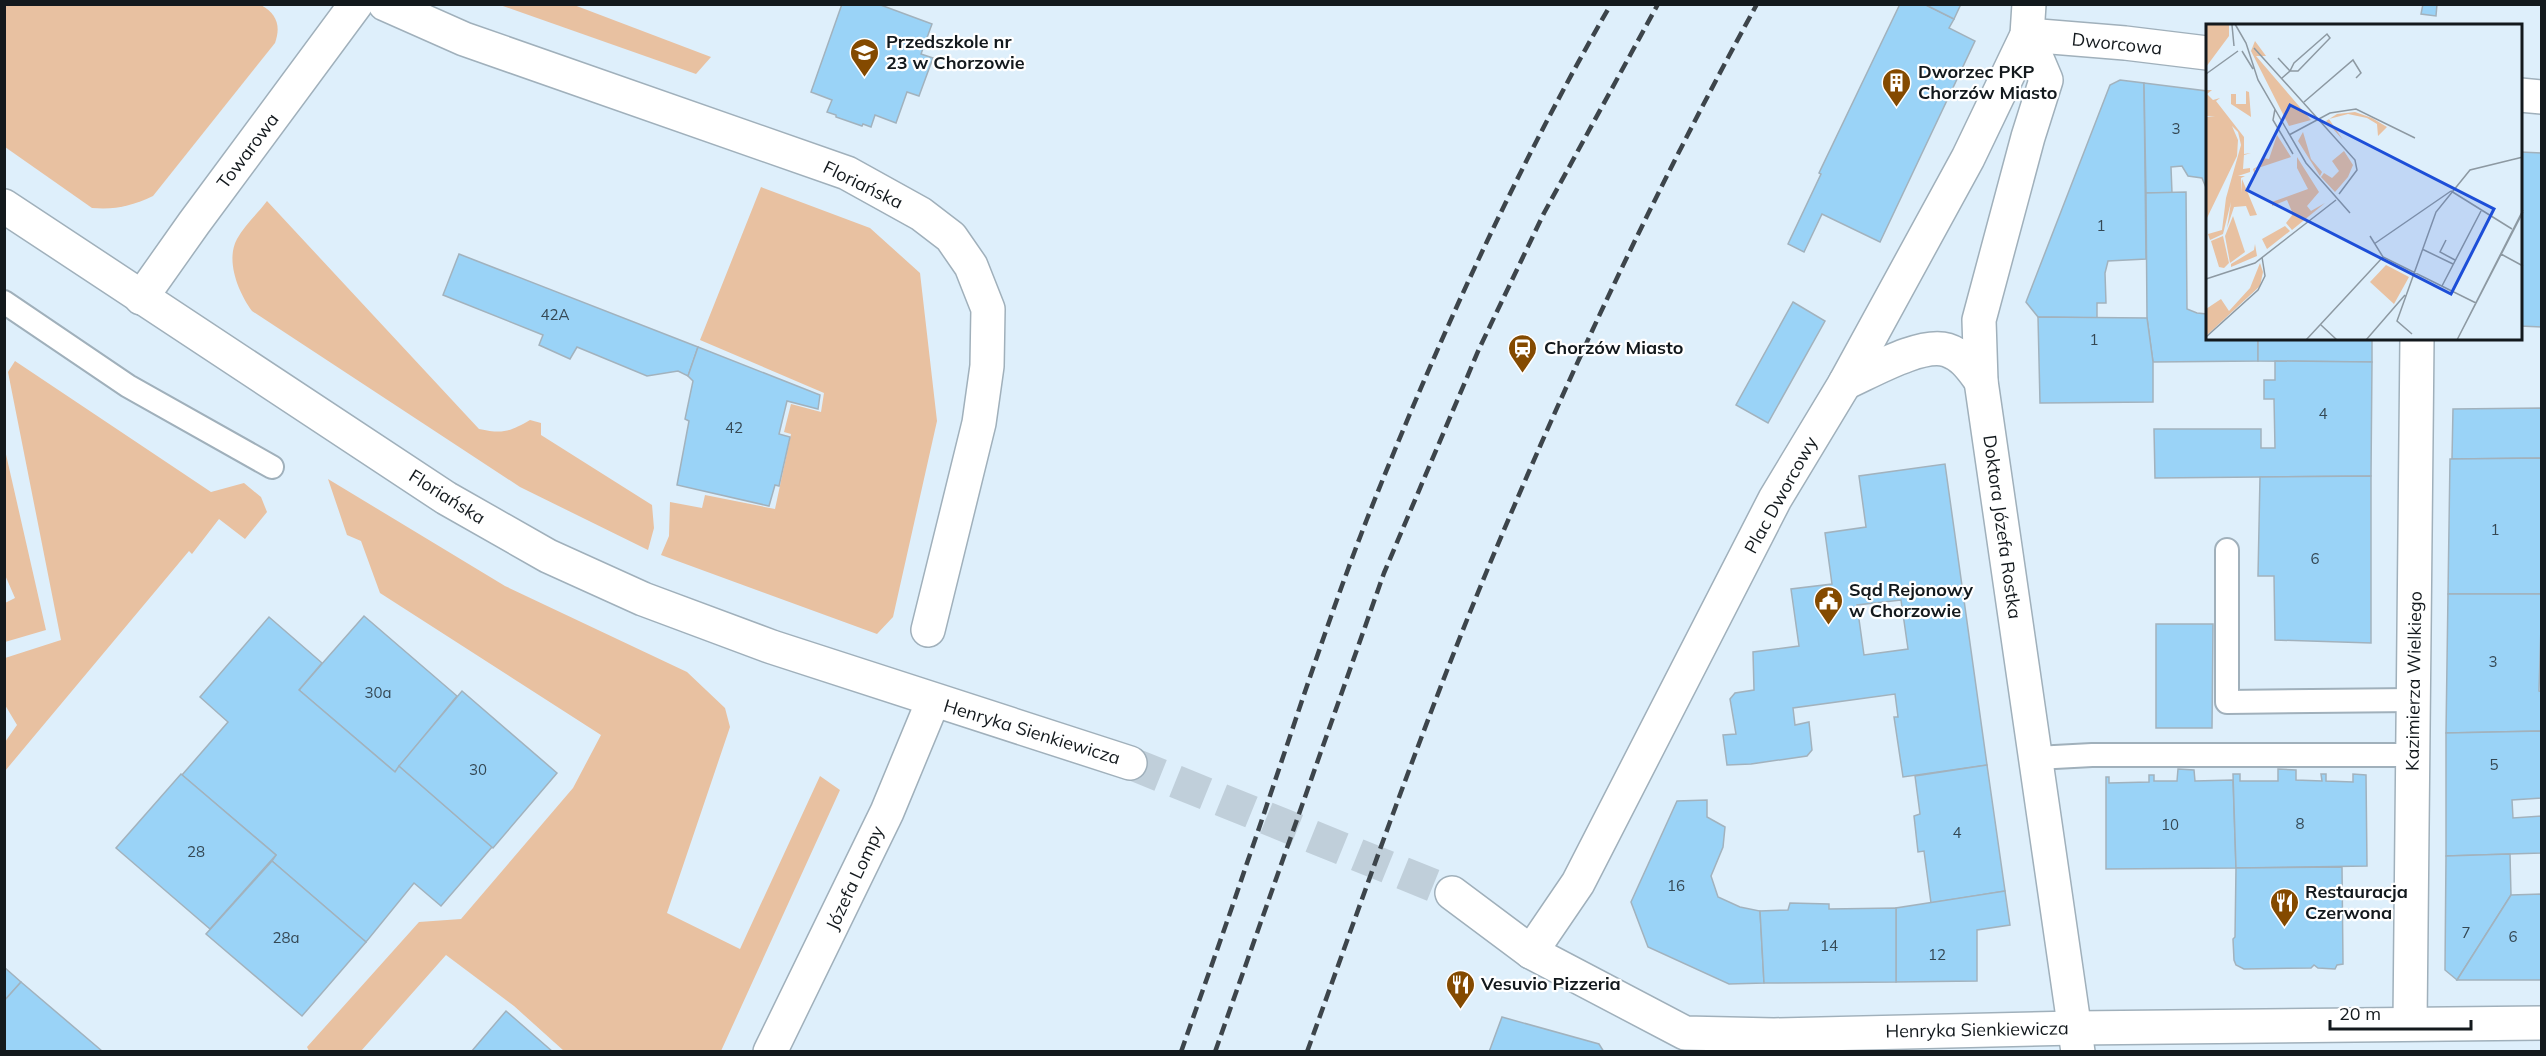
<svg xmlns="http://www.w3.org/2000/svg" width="2546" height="1056" font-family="Mulish,sans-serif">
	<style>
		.green { fill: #e8c1a1 }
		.building { fill: #9ad3f7; stroke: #a2b2bd; stroke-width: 1.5; fill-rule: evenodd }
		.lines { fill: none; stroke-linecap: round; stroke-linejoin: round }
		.street-tunnel { stroke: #c0cfda; stroke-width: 33; stroke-dasharray: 33 16; stroke-linecap: butt }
		.lane-casing { stroke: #a0b0bb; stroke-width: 26 }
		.street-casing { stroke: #a0b0bb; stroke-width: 36 }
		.lane { stroke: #fff; stroke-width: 22 }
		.street { stroke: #fff; stroke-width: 33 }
		.rail { stroke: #3d454b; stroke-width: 4.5; stroke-dasharray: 12 6; stroke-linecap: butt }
		.labels { text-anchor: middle; stroke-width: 4.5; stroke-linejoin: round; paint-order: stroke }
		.number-label { font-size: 15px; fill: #354854 }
		.poi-label { font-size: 18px; font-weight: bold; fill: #13191d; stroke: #fff; text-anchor: start }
		.street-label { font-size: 18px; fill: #13191d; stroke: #fff }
		.inset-road { fill: none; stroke: #8d99a2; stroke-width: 1.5 }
		.view { fill: #1d4ed8; fill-opacity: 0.15; stroke: #1d4ed8; stroke-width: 3 }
		.inset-edge { fill: none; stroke: #13191d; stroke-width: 3 }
	</style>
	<rect width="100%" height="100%" fill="#deeffb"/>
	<g class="green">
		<path d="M 261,5 C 277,14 281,26 275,43 L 153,196 C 132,206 115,210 92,208 L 5,147 L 5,5 Z"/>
		<polygon points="500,5 574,5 711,57 696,74"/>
		<polygon points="761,187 870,228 920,273 937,421 893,617 877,634 661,555 669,536 670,502 702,508 705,495 775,509 791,434 784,432 791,404 821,412 824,393 700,340"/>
		<path d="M 267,201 L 479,429 C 503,434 509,432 530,420 L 541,423 L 541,435 L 652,505 L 654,528 L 648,550 L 520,487 L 252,311 C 239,293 225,261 237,239 C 244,226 258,213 267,201 Z"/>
		<polygon points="15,361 211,492 244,483 261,497 267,512 245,539 219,519 192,554 189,551 5,771 5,742 17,725 5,705 5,658 61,640 8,372"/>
		<polygon points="5,450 46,630 5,642 5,603 15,598 5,575"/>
		<polygon points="328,479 505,586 687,672 725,708 730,727 667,913 740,949 820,776 840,790 721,1051 564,1051 514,1006 446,955 361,1051 309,1051 307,1047 419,922 461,919 573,788 601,735 380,593 361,541 347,535"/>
	</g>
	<g class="building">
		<polygon points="842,4 878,4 932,24 921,54 933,58 919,96 907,92 896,123 875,115 871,127 863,124 862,126 836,117 836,115 827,112 832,100 811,92"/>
		<polygon points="1900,4 1924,4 1954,19 1949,28 1975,41 1880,242 1822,214 1804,252 1788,244 1821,174 1819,173"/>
		<polygon points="1924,4 1961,4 1954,19"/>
		<polygon points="2423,4 2437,4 2436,16 2421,14"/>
		<polygon points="2120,80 2144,83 2146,259 2108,261 2105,273 2106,303 2097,303 2097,318 2038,317 2026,302 2110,85"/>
		<polygon points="2144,83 2207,91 2207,190 2202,178 2188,176 2182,166 2171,167 2172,193 2146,193"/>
		<polygon points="2520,152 2542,153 2542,327 2520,326"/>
		<polygon points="2186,192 2187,309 2197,313 2207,314 2207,339 2258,339 2258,361 2153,362 2147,318 2146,193"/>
		<polygon points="459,254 698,347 688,376 678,371 647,376 577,347 570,359 539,345 543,335 443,295"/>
		<polygon points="1793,302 1825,321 1768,423 1736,405"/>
		<polygon points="2038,317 2147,318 2153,362 2153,402 2040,403"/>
		<polygon points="2258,339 2372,339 2372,362 2258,361"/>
		<polygon points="698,347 820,395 818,409 787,401 779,434 790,437 779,486 775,485 769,506 677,485 689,421 685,419 693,381 688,376"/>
		<polygon points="2275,361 2372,362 2371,476 2155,478 2154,429 2261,429 2261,448 2275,448 2274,399 2264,399 2264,380 2275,380"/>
		<polygon points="2542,408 2542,458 2452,459 2453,409"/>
		<polygon points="2542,458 2542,594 2448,594 2450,459"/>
		<path d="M 1945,464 L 1987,765 L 1903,777 L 1894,717 L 1898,717 L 1895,694 L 1793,708 L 1795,725 L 1809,722 L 1812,750 L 1807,756 L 1751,764 L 1727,765 L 1723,735 L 1736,734 L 1730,699 L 1735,693 L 1754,690 L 1753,652 L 1799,646 L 1791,589 L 1832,584 L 1825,533 L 1866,527 L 1859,476 ZM 1901,600 L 1908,649 L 1864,655 L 1857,605 Z"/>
		<polygon points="2371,476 2371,643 2275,640 2274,576 2258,576 2260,477"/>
		<polygon points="2448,594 2542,594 2539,691 2542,692 2542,731 2446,733"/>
		<polygon points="364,616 457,696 395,772 299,690"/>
		<polygon points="269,617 322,663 299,690 395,772 399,766 492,847 441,906 414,883 366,942 272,861 276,855 182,775 228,722 200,697"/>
		<polygon points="2156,624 2213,624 2212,728 2156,728"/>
		<polygon points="462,691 557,773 493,848 399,766"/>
		<polygon points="2542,731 2542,798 2512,800 2513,818 2542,816 2542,853 2446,856 2446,733"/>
		<polygon points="1987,765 2005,891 1931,903 1924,851 1918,852 1914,816 1920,814 1915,776"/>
		<polygon points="2178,769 2194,770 2195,781 2233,780 2236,868 2106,869 2106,777 2109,777 2109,783 2149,782 2149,775 2154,775 2154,781 2177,781"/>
		<polygon points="2278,769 2296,770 2296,780 2322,781 2321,774 2326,774 2326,781 2353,782 2353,774 2366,775 2367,866 2236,868 2233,774 2240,774 2240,781 2278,781"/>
		<polygon points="181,774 276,855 210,929 116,848"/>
		<polygon points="1707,800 1707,817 1725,827 1723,847 1711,876 1718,897 1740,907 1760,911 1764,983 1729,984 1648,947 1631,902 1677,801"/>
		<polygon points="2510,854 2511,895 2457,980 2445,970 2446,856"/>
		<polygon points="272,861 366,942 302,1016 206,934"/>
		<polygon points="2342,867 2343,964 2337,965 2335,969 2318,968 2314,965 2311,968 2244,969 2236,965 2234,960 2233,939 2235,937 2236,868"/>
		<polygon points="2005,891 2010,925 1977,930 1977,981 1896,982 1896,908"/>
		<polygon points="2542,894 2542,980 2457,980 2511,895"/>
		<polygon points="1790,903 1829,904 1829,909 1896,908 1896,982 1764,983 1760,911 1788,910"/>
		<polygon points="4,967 21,982 4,1001"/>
		<polygon points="21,982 102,1051 101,1052 4,1052 4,1001"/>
		<polygon points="506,1011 553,1052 471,1052"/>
		<polygon points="1502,1017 1599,1044 1604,1052 1489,1052"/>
	</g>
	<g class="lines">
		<polyline class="street-tunnel" points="1130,763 1452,893"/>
		<defs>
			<g id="lane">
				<polyline points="4,302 128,386 272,467"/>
				<polyline points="2227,550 2227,702 2413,700"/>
				<polyline points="2036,758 2092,755 2413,755"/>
			</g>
			<g id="street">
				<polyline points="385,4 464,39 847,173 921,214 951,237 971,266 988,309 987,366 979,423 928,630"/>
				<polyline points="2027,35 2046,80 2028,137 1979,320 1981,381 2078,1052"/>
				<polyline points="2027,35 2125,43 2207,53"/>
				<polyline points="2520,95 2542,97"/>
				<polyline points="4,206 446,498 548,556 643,599 772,647 1130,763"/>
				<polyline points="141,298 194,223 356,4"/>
				<path d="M 1845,383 C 1870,372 1921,342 1947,350 C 1963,355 1972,369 1981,381"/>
				<polyline points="1452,893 1531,952 1685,1033 1774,1035 2075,1028 2542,1023"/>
				<polyline points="1531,952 1578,883 1775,499 1845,383 1968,158 2027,35 2029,4"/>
				<polyline points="2410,1023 2417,339"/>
				<polyline points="770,1052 887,812 933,701"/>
			</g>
		</defs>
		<use href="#lane" class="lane-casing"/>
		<use href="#street" class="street-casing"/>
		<use href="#lane" class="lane"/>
		<use href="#street" class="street"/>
		<g class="rail">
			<path d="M 1181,1052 C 1203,989 1226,926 1247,863 C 1287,748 1323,632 1367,519 C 1437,342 1516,169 1611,4"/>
			<polyline points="1215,1052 1384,573 1479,349 1544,213 1658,4"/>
			<path d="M 1307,1052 C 1363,897 1417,742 1479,590 C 1561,390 1653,194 1757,4"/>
		</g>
	</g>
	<defs>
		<symbol id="school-pin" viewBox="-11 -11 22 30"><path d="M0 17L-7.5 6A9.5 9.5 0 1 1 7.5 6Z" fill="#844a00" stroke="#fff"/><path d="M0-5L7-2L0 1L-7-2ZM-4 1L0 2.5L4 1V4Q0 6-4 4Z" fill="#fff"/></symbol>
		<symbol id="building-pin" viewBox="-11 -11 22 30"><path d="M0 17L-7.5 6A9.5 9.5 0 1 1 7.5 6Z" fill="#844a00" stroke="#fff"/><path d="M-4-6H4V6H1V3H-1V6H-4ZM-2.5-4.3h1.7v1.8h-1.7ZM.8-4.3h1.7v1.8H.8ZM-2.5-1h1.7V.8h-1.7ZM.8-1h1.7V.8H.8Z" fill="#fff"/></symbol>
		<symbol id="station-pin" viewBox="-11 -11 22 30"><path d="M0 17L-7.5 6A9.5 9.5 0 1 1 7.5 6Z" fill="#844a00" stroke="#fff"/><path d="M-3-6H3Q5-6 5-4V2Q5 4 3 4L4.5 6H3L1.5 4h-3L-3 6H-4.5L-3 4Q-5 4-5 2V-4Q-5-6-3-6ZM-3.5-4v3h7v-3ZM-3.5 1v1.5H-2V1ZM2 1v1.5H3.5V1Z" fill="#fff"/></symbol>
		<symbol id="civic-pin" viewBox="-11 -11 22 30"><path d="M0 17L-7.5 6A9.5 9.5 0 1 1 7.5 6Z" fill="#844a00" stroke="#fff"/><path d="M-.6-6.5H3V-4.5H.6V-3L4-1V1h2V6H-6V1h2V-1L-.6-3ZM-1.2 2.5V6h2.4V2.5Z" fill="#fff"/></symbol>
		<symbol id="restaurant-pin" viewBox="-11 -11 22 30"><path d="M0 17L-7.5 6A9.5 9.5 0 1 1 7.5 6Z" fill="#844a00" stroke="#fff"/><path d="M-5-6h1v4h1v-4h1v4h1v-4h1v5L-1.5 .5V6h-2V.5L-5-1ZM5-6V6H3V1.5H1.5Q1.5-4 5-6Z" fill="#fff"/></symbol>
	</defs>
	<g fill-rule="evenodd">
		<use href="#school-pin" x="848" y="36" width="33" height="45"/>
		<use href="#building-pin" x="1880" y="66" width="33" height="45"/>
		<use href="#station-pin" x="1506" y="332" width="33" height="45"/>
		<use href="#civic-pin" x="1812" y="584" width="33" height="45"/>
		<use href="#restaurant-pin" x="2268" y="886" width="33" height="45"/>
		<use href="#restaurant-pin" x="1444" y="968" width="33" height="45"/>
	</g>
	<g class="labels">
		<g class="number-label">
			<text x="2176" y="134">3</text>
			<text x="2101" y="231">1</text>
			<text x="555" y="320">42A</text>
			<text x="2094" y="345">1</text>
			<text x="2323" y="419">4</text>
			<text x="734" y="433">42</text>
			<text x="2495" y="535">1</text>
			<text x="2315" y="564">6</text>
			<text x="2493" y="667">3</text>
			<text x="378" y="698">30a</text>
			<text x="2494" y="770">5</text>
			<text x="478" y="775">30</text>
			<text x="2300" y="829">8</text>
			<text x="2170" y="830">10</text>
			<text x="1957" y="838">4</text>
			<text x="196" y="857">28</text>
			<text x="1676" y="891">16</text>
			<text x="2466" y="938">7</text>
			<text x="2513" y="942">6</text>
			<text x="286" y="943">28a</text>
			<text x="1829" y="951">14</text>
			<text x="1937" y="960">12</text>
		</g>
		<g class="poi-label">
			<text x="886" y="48">Przedszkole nr<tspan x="886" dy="21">23 w Chorzowie</tspan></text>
			<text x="1918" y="78">Dworzec PKP<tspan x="1918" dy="21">Chorzów Miasto</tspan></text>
			<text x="1544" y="354">Chorzów Miasto</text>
			<text x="1849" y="596">Sąd Rejonowy<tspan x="1849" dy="21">w Chorzowie</tspan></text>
			<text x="2305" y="898">Restauracja<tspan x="2305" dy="21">Czerwona</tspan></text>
			<text x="1481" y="990">Vesuvio Pizzeria</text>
		</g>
		<g class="street-label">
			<text transform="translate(2117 44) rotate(6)" y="6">Dworcowa</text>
			<text transform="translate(248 151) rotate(-53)" y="6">Towarowa</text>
			<text transform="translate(863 185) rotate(26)" y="6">Floriańska</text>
			<text transform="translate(1781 495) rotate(-61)" y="6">Plac Dworcowy</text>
			<text transform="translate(447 497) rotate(32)" y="6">Floriańska</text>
			<text transform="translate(2002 527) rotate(82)" y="6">Doktora Józefa Rostka</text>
			<text transform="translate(2414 681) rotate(-89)" y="6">Kazimierza Wielkiego</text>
			<text transform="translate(1032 732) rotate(17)" y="6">Henryka Sienkiewicza</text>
			<text transform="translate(855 878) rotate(-65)" y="6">Józefa Lompy</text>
			<text transform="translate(1977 1030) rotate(-1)" y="6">Henryka Sienkiewicza</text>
		</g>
	</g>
	<g transform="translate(2206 24)">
		<rect width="316" height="316" fill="#deeffb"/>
		<path d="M 0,0 L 23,0 L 23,12 L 0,43 ZM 49,17 L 60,32 L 50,32 L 105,96 L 83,102 L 45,27 ZM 0,66 L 6,66 L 1,70 L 7,76 L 14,74 L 10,77 L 38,113 L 38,130 L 45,129 L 38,131 L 37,145 L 44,144 L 44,148 L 32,152 L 39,152 L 35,154 L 35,169 L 36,155 L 51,191 L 44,192 L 40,182 L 28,183 L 21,204 L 25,178 L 17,210 L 4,216 L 2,210 L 16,206 L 20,174 L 35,121 L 32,108 L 26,102 L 32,116 L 31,132 L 0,196 L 0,93 L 9,93 L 0,92 ZM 40,67 L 43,68 L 45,93 L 25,80 L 25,70 L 30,70 L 30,80 L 40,80 ZM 149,88 L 166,94 L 181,103 L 172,112 L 171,100 L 161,94 L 142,90 L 123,95 L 137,116 L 120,97 L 131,90 ZM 97,108 L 105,135 L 116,148 L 114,152 L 92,117 ZM 71,111 L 85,133 L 49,145 L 49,151 L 47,145 L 56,140 L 56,134 L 63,135 ZM 138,127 L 147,141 L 142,153 L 129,168 L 115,153 L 118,149 L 126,154 L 133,147 L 126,137 ZM 91,133 L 113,168 L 101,182 L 105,187 L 119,179 L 86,206 L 80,199 L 87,190 L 81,176 L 66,182 L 66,178 L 102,165 L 91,144 ZM 27,192 L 39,228 L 24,239 L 19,212 ZM 79,202 L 84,207 L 61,225 L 56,215 ZM 17,212 L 23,239 L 18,244 L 13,243 L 5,217 ZM 49,220 L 51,232 L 25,243 L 25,240 L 48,226 ZM 54,239 L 57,248 L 54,262 L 0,312 L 0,285 L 15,275 L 23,287 L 44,264 ZM 180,241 L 203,253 L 188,280 L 164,258 Z" fill="#e8c1a1"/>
		<path class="inset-road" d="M 29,0 L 40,19 L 52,56 L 100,139 L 144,189M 26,1 L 28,22M 48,24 L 149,136 L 151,146 L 133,170M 36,27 L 47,45M 72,34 L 84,47 L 92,47 L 124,14 L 121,10 L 88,39 L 84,47 L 76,54M 0,50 L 32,27M 98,78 L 147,36 L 155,49 L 150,54M 69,85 L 67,96 L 87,130M 83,111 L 124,89 L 150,85 L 209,114M 245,167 L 306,205M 164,212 L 177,233 L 270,279M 240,216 L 234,228 L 249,236M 168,220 L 245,167M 216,225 L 247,240M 295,230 L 317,242M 0,255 L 49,239 L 130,176M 236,262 L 275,187M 115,301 L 131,316M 206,310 L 191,297 L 230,188 L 264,146 L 317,133M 0,313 L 52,266 L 59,252 L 56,233M 100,316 L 177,233M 160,316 L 199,271M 251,316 L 317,186M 251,316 L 317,188"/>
		<path class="view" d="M 84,81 L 288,185 L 245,270 L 41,166 Z"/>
		<rect width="316" height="316" class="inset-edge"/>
	</g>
	<rect width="2546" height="1056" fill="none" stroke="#13191d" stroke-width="12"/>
	<path d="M2330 1020v9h141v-9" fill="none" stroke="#13191d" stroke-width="3"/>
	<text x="2339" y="1020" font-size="18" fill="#13191d" stroke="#ffffff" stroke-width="4.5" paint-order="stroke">20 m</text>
</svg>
